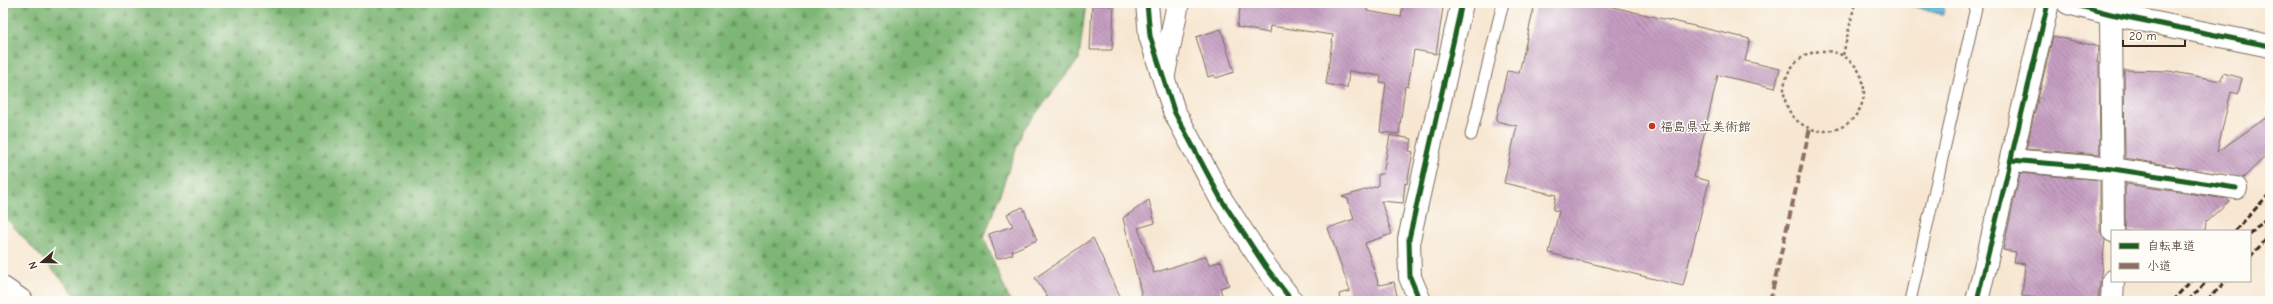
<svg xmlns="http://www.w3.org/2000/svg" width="2273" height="304" font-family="'Comic Neue','Klee One',sans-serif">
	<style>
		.forest { fill: url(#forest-firs); stroke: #5c7049 }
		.water { fill: url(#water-rules); stroke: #4e717e }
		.building { fill: url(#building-back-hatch) }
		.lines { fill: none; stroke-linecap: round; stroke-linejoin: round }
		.service-casing { stroke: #7d6c5d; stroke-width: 13 }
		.minor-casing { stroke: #7d6c5d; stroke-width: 24 }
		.tertiary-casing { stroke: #7d6c5d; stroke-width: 24 }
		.path { stroke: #7d6c5d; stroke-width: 2.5; stroke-dasharray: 3 3; stroke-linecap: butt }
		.service { stroke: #fff; stroke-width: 11 }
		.minor { stroke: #fff; stroke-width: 22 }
		.tertiary { stroke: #fff; stroke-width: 22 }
		.rail { stroke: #3b2a1e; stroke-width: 3; stroke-dasharray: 6 3; stroke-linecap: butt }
		.quiet { stroke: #8d6e63; stroke-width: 4; stroke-dasharray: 8 4; stroke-linecap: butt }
		.cycleway-casing { stroke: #fdfcf7; stroke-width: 8 }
		.cycleway { stroke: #1b5e20; stroke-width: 5 }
		.poi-dot { fill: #c8321e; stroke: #fdfcf7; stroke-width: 1.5 }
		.labels { text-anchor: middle; stroke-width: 3; stroke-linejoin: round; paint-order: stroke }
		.poi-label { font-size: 13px; fill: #3b2a1e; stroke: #fdfcf7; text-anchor: start }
	</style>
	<defs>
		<pattern id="forest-firs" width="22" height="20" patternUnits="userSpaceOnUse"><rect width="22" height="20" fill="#7db674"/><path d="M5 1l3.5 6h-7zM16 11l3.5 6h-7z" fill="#68945f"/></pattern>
		<pattern id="water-rules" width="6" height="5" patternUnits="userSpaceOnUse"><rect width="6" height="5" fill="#60b8dd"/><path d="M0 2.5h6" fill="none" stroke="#5096b3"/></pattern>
		<pattern id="building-back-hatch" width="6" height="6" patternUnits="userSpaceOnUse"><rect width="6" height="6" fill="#c59ec1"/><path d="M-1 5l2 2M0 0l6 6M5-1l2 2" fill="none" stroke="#a1819c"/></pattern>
	</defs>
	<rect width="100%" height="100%" fill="#fdfcf7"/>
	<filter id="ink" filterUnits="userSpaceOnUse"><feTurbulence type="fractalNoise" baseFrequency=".025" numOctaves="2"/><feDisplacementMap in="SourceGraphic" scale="8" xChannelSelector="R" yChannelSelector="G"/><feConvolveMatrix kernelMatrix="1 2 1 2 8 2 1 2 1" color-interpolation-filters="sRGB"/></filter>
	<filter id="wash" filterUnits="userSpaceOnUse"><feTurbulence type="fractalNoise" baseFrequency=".012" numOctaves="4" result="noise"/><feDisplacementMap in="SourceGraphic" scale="16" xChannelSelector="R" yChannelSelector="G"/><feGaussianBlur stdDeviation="0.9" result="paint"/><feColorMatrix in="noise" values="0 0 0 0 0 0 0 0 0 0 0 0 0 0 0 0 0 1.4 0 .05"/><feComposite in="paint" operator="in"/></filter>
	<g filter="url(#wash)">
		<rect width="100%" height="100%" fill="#f7e7d2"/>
		<polygon class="forest" points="3,3 1086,3 1079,59 1023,130 984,238 1010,301 81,301 3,215"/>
		<polygon class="water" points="1901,3 1945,3 1943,15"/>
		<g id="blocks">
			<g class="building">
				<polygon points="1241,3 1260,3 1286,8 1287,3 1367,3 1367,11 1401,17 1403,3 1443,8 1436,54 1414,50 1408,87 1405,86 1399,134 1380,132 1386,83 1380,82 1381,76 1349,71 1347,88 1326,84 1333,35 1270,26 1269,33 1237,27"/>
				<polygon points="1535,3 1604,3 1604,5 1750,39 1745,61 1780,69 1775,88 1718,75 1694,177 1709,181 1683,286 1549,253 1559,211 1553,210 1556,195 1504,183 1517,126 1496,121 1507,71 1519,73"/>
				<polygon points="1092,5 1114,6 1112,50 1090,50"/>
				<polygon points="1221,29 1234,72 1216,78 1214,75 1208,77 1196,37"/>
				<polygon points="2053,36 2099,47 2097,62 2099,62 2100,155 2026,149"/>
				<polygon points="2124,70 2169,71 2221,81 2223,73 2242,78 2238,94 2231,92 2217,152 2270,115 2270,152 2243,178 2125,158"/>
				<polygon points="1390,135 1412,139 1409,151 1413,152 1407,184 1405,183 1403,203 1381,201 1392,234 1365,243 1379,285 1394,282 1398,301 1340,301 1339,294 1350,291 1328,228 1354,219 1348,199 1342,197 1378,186 1378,174 1383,174"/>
				<polygon points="2020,173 2100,180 2100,231 2105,240 2098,301 2058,301 2022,296 2025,264 2014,262 2016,252 2003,250"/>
				<polygon points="2125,184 2227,199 2229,201 2206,222 2205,231 2125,231"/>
				<polygon points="1149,200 1155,223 1138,228 1154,273 1206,256 1209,265 1221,261 1229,285 1220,288 1223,298 1213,301 1143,301 1123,218"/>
				<polygon points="1023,207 1037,240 1012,251 1013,254 997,259 989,234 1013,226 1007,214"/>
				<polygon points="1093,238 1120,296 1109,301 1050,301 1035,278"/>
			</g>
		</g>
	</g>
	<g filter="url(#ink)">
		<use href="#blocks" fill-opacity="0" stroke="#7d6c5d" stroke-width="1"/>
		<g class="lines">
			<defs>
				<g id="service">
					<polyline points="1471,135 1503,3"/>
					<polyline points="1910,301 1977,3"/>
				</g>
				<g id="minor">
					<polyline points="1147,3 1150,36 1174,111 1221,199 1265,266 1292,301"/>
					<polyline points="2111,14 2113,231"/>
					<polyline points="1164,74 1178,3"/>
					<polyline points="2011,160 2113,169 2236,188"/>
					<polyline points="3,288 22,301"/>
					<polyline points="1420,301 1410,277 1409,239 1462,3"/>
					<polyline points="1977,301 2048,3"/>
					<polyline points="2112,301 2113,281"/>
				</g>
				<polyline id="tertiary" points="2068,3 2111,14 2270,46"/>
			</defs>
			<use href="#service" class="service-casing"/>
			<use href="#minor" class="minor-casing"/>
			<use href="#tertiary" class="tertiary-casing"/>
			<g class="path">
				<circle cx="1824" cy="91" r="40"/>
				<polyline points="1843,55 1855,3"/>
			</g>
			<use href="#service" class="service"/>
			<use href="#minor" class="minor"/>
			<use href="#tertiary" class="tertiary"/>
			<g class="rail">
				<polyline points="2235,231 2270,193"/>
				<polyline points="2250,235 2270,214"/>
				<polyline points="2250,257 2270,235"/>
				<polyline points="2172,301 2191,281"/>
				<polyline points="2188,301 2207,281"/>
				<polyline points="2207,301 2226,281"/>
			</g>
			<polyline class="quiet" points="1770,301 1810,128"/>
			<defs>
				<g id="cycleway">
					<polyline points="1147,3 1150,36 1174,111 1221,199 1265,266 1292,301"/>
					<polyline points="2068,3 2111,14 2270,46"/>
					<polyline points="2011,160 2113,169 2236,188"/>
					<polyline points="1420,301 1410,277 1409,239 1462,3"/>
					<polyline points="1977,301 2048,3"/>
				</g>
			</defs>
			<use href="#cycleway" class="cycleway-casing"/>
			<use href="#cycleway" class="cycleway"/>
		</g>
	</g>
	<circle class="poi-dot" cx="1652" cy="126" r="4"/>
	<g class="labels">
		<g class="poi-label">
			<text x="1660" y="131">福島県立美術館</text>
		</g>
	</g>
	<rect width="2273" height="304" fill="none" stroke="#fdfcf7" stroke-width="16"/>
	<rect x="2111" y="230" width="140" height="52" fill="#fdfcf7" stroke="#afa8a0"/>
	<rect x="2119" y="243" width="20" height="6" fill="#1b5e20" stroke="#afa8a0"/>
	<text x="2147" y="250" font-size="12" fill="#3b2a1e">自転車道</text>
	<rect x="2119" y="263" width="20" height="6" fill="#8d6e63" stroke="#afa8a0"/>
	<text x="2147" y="270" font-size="12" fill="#3b2a1e">小道</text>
	<g transform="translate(42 262) rotate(250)" stroke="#fdfcf7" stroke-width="3" paint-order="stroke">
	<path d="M0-3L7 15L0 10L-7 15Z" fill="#3b2a1e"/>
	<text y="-6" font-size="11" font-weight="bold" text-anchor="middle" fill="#3b2a1e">N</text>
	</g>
	<path d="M2123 40v6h62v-6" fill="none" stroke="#3b2a1e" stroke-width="2"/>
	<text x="2129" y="40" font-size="12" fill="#3b2a1e" stroke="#fdfcf7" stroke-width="3" paint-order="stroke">20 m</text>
</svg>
